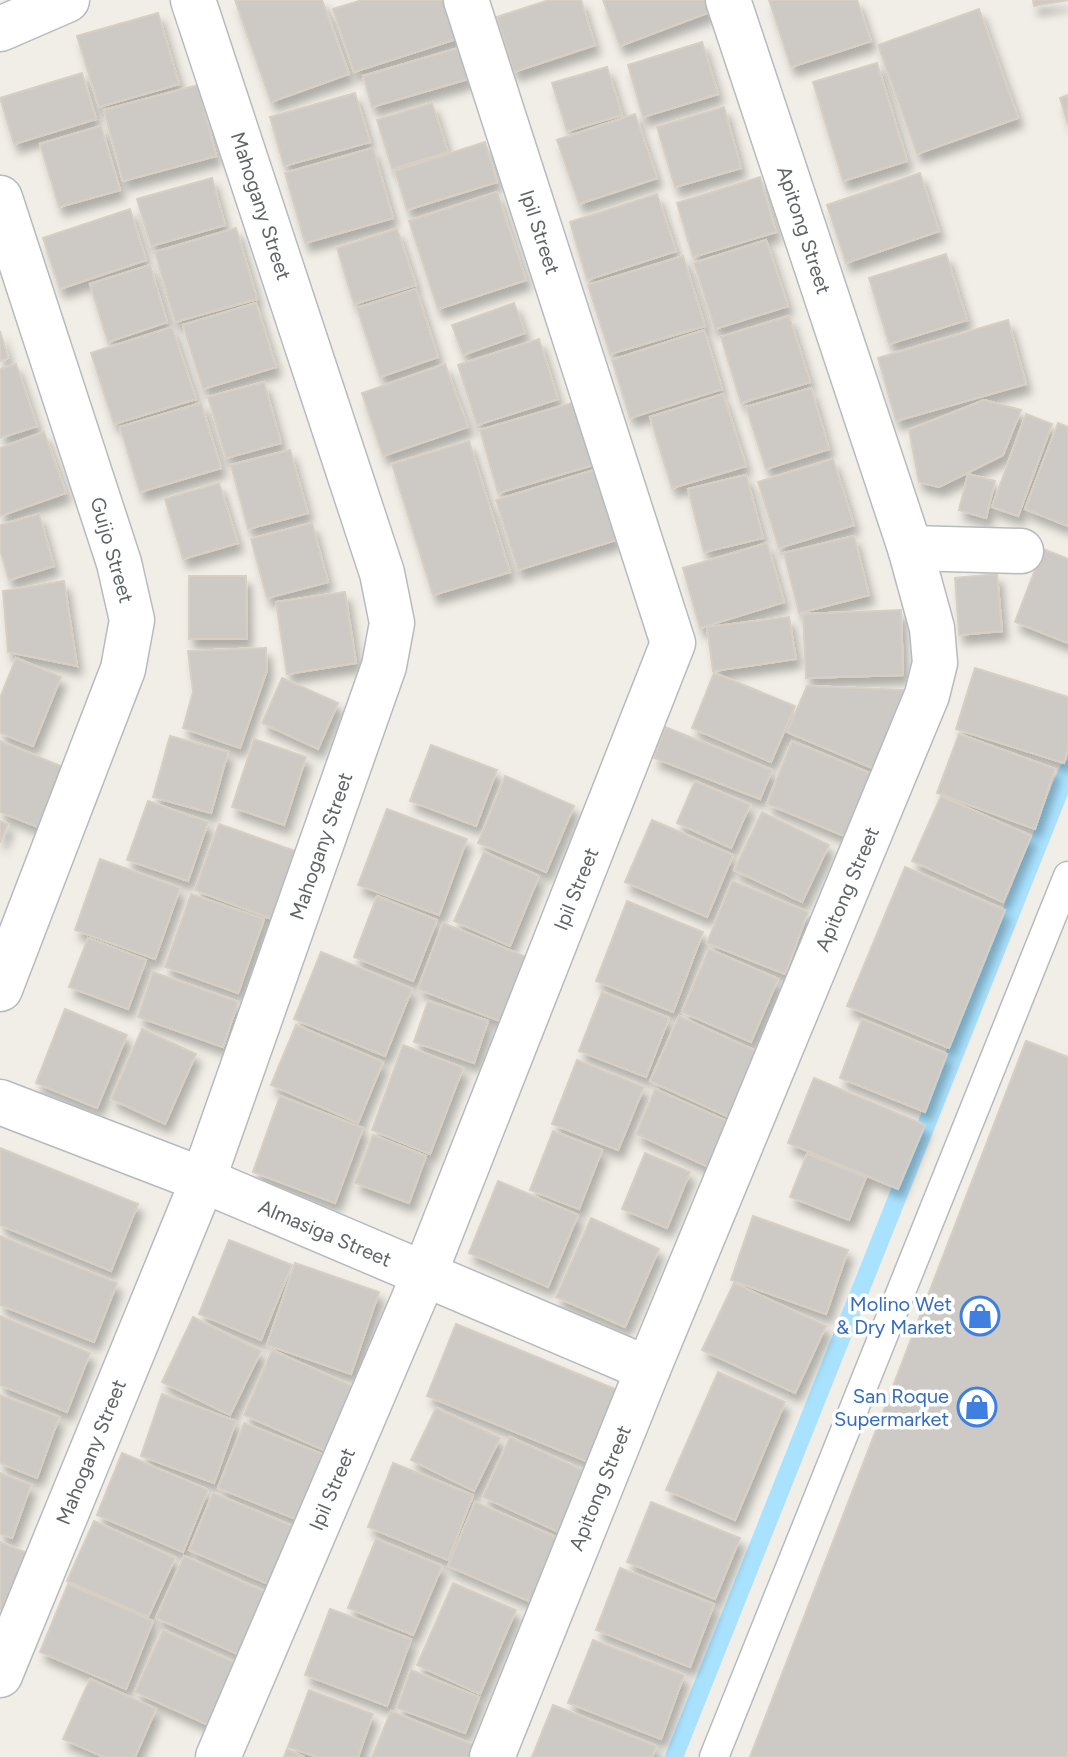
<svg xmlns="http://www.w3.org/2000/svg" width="1068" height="1757" font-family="Figtree,sans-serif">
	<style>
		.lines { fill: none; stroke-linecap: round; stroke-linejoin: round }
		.stream { stroke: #a9e2ff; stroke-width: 18 }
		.building { fill: #cdc9c4; stroke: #d7cfc4; stroke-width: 2; filter: url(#shadow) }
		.service-casing { stroke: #b7babe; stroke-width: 31 }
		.minor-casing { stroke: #b7babe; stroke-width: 47 }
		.service { stroke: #fff; stroke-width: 28 }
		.minor { stroke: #fff; stroke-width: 44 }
		.labels { text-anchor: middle; stroke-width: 7; stroke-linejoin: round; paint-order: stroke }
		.street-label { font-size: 20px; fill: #5e6468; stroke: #fff }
		.shop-label { font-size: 20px; fill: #366cbe; stroke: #fff; text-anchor: end }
	</style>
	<defs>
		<filter id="shadow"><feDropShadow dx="5" dy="9" stdDeviation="4" flood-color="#0004"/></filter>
	</defs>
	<rect width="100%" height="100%" fill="#f1eee7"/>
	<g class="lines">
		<polyline class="stream" points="674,1757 1068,770"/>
	</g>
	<g class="building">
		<polygon points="235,0 322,0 349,74 271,102"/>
		<polygon points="362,0 446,0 459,38 354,72 333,9"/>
		<polygon points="549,0 581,0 595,45 514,72 497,17"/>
		<polygon points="603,0 706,0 710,12 620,46"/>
		<polygon points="769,0 857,0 871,41 791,67"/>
		<polygon points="1033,0 1068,0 1034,6"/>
		<polygon points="979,9 1018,118 917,154 878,45"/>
		<polygon points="158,13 179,84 99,107 77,36"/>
		<polygon points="702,42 718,94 643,117 628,65"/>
		<polygon points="459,48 468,79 372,107 363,76"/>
		<polygon points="877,63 907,161 843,181 813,82"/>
		<polygon points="607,67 622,115 567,131 552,83"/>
		<polygon points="82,73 96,119 14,144 0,98"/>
		<polygon points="198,85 216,156 123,181 104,110"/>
		<polygon points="355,93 370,142 284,166 270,117"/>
		<polygon points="1068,95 1068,124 1060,98"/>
		<polygon points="432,103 448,152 392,169 377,120"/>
		<polygon points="724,107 741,168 675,187 657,127"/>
		<polygon points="635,114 657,178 579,204 557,140"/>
		<polygon points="101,126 120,190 59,207 40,144"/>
		<polygon points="485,142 497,182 407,210 395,171"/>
		<polygon points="373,148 393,218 305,243 285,173"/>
		<polygon points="920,173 939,231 846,263 827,205"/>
		<polygon points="760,177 776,232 693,257 677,203"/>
		<polygon points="212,178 225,225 151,246 137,199"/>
		<polygon points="497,192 526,280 438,309 409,221"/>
		<polygon points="657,194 676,251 587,280 570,222"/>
		<polygon points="130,209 146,260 60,289 43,238"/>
		<polygon points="236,228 257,299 175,322 155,252"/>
		<polygon points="397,229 416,285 354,304 337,248"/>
		<polygon points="766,240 788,306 715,329 694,263"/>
		<polygon points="946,254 967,320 889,344 869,278"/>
		<polygon points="683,256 705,326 610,354 588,285"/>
		<polygon points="150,265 167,322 108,342 90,284"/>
		<polygon points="416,289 438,357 380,377 357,308"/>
		<polygon points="256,303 276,367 203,389 183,325"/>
		<polygon points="514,303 525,333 463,355 452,325"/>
		<polygon points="789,316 810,382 741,403 721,337"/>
		<polygon points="1008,320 1026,384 896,421 878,358"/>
		<polygon points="172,327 196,399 114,424 91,353"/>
		<polygon points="704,330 722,389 630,418 612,360"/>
		<polygon points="0,331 8,358 0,361"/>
		<polygon points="539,339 558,399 477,425 458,365"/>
		<polygon points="16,364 37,426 0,438 0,369"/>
		<polygon points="445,364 468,427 383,456 362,393"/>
		<polygon points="264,382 281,443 226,458 208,397"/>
		<polygon points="811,388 829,449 766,469 746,407"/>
		<polygon points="723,394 746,466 672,488 650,417"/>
		<polygon points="984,400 1021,410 1003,455 939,487 919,482 909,430"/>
		<polygon points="575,402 593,465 498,493 480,430"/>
		<polygon points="201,403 221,468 140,492 120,427"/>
		<polygon points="1026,414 1052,424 1018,516 992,507"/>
		<polygon points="1058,423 1068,427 1068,526 1025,509"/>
		<polygon points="44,432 66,493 0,516 0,448"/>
		<polygon points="469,441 510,572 433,595 392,464"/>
		<polygon points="290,450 308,513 248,529 231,465"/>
		<polygon points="833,459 854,525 779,548 758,482"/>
		<polygon points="594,470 616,540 518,570 496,500"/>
		<polygon points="968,474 995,481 986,518 959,510"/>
		<polygon points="746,475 763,538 704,552 688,489"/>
		<polygon points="219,483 238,543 183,559 165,499"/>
		<polygon points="39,514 54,566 9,580 0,550 0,525"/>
		<polygon points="312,523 328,582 267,598 251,539"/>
		<polygon points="854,536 869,595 799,613 784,553"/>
		<polygon points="767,543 784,602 700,628 683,568"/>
		<polygon points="1043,549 1068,559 1068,643 1015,622"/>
		<polygon points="997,574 1002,631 959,635 955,578"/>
		<polygon points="189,576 246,576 247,639 189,639"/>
		<polygon points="64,581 77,666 8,652 3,591"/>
		<polygon points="345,592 356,663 287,674 276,602"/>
		<polygon points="901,610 903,675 806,678 803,614"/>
		<polygon points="789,617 796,659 713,671 707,627"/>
		<polygon points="266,648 267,670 240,748 183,728 193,692 188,651"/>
		<polygon points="16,658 61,677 33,746 0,733 0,698"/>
		<polygon points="975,668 1068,697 1068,748 1064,763 956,729"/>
		<polygon points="714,673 795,706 771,762 692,728"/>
		<polygon points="282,678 338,703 318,749 262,723"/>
		<polygon points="807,686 904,690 877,770 787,732"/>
		<polygon points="665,727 772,770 760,799 654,758"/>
		<polygon points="959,734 1055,769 1035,829 937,793"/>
		<polygon points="170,736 228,752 211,813 153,797"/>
		<polygon points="254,739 306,757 284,825 232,807"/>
		<polygon points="0,741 63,767 38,827 0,812"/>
		<polygon points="792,741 879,777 854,840 767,804"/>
		<polygon points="431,745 497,770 476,826 410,801"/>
		<polygon points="505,776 574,806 546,872 478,843"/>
		<polygon points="695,781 750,805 731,848 677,823"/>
		<polygon points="941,796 1031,836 1003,902 912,861"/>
		<polygon points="148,801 208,822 188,881 127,860"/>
		<polygon points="387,809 467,839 439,915 358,885"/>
		<polygon points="762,812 829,845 802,902 734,870"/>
		<polygon points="652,820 733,855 707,917 625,882"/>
		<polygon points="0,821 8,824 0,843"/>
		<polygon points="219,824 301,853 277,921 195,890"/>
		<polygon points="484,852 539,876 510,946 454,921"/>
		<polygon points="100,859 180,888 155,959 75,930"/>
		<polygon points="905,867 1005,910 949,1048 847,1006"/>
		<polygon points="732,881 808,912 785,974 707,943"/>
		<polygon points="191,894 264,919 238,993 165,967"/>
		<polygon points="377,896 437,920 413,981 354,957"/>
		<polygon points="627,901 703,932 673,1012 596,981"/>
		<polygon points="443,923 529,958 505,1023 418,989"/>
		<polygon points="88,938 146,960 128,1009 69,987"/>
		<polygon points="709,949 778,979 751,1042 682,1012"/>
		<polygon points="321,952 412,989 385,1056 294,1019"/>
		<polygon points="153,972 238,1002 223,1047 138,1017"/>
		<polygon points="602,992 669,1018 646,1077 579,1051"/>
		<polygon points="428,1001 488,1021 474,1063 414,1042"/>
		<polygon points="65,1009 127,1035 97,1108 36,1083"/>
		<polygon points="679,1016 769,1057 740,1122 650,1081"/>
		<polygon points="862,1019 947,1054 925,1112 840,1078"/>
		<polygon points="296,1025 383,1062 358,1123 271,1085"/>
		<polygon points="142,1029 196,1054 165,1124 111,1099"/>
		<polygon points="1026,1041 1068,1057 1068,1757 750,1757"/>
		<polygon points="403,1045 463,1068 430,1154 372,1130"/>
		<polygon points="577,1060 644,1087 618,1150 552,1124"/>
		<polygon points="814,1078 925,1125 898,1189 788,1143"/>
		<polygon points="655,1089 731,1123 711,1168 636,1134"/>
		<polygon points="280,1096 363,1128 335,1203 253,1172"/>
		<polygon points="553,1131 602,1150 579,1209 530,1190"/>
		<polygon points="373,1135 426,1156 409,1203 355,1183"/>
		<polygon points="0,1148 138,1204 111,1271 0,1225"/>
		<polygon points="645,1153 690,1172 667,1228 622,1209"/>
		<polygon points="807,1154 866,1177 849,1220 790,1197"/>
		<polygon points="498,1181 578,1215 548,1287 469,1253"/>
		<polygon points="753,1216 848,1250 826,1314 731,1280"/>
		<polygon points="591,1218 659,1249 625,1327 556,1297"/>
		<polygon points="0,1236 117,1283 94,1342 0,1305"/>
		<polygon points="229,1240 292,1265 261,1340 199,1314"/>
		<polygon points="295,1263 379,1292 351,1374 267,1345"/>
		<polygon points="734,1283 826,1326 795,1393 702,1350"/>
		<polygon points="0,1316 90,1353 67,1412 0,1385"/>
		<polygon points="193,1317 261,1351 230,1415 162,1382"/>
		<polygon points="456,1324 625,1393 596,1465 427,1396"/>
		<polygon points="272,1350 354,1387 326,1451 244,1415"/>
		<polygon points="718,1372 785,1402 735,1520 666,1490"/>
		<polygon points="162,1394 236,1421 214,1483 141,1456"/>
		<polygon points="0,1395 59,1417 37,1478 0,1463"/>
		<polygon points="436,1408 500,1438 474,1491 411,1460"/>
		<polygon points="244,1423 327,1456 301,1521 218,1488"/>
		<polygon points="510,1437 591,1474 563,1534 483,1497"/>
		<polygon points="122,1453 208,1490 183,1552 97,1515"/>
		<polygon points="393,1463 473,1495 448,1560 368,1527"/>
		<polygon points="0,1473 31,1485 12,1538 0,1534"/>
		<polygon points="213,1493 297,1528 273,1586 189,1550"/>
		<polygon points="475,1502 565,1541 538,1605 448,1566"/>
		<polygon points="651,1502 740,1538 715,1599 627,1562"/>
		<polygon points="94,1521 175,1558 148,1617 67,1581"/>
		<polygon points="376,1539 442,1566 413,1635 348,1608"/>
		<polygon points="0,1542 30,1554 6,1612 0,1609"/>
		<polygon points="184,1556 270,1594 242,1656 156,1618"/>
		<polygon points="620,1568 714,1604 690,1667 596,1630"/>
		<polygon points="453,1583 516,1610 480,1694 417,1665"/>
		<polygon points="68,1584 153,1621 126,1689 40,1652"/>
		<polygon points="330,1609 411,1639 387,1706 305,1675"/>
		<polygon points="163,1630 242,1666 215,1728 135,1692"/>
		<polygon points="593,1640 684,1675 661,1739 568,1703"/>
		<polygon points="411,1670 479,1697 465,1733 397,1708"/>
		<polygon points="90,1679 156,1709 135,1757 104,1757 63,1739"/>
		<polygon points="309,1690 373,1714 358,1757 317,1757 288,1747"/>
		<polygon points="553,1705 656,1746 652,1757 532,1757"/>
		<polygon points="391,1711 476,1746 471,1757 372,1757"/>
		<polygon points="287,1749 304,1757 284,1757"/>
	</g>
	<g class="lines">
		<defs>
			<polyline id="service" points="714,1757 1068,876"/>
			<g id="minor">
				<polyline points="0,29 67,0"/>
				<polyline points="0,198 119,563 132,620 123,669 0,989"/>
				<polyline points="910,548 1021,551"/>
				<polyline points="0,1102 203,1180 648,1369"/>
				<polyline points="0,1675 203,1180 384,666 392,623 382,573 193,0"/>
				<polyline points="218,1757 424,1275 673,643 466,0"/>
				<polyline points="492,1757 648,1369 927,695 935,663 932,628 910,548 728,0"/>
			</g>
		</defs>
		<use href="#service" class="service-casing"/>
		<use href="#minor" class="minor-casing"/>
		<use href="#service" class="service"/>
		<use href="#minor" class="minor"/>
	</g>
	<defs>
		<symbol id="shop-ring" viewBox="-11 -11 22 22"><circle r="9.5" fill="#fff" stroke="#3f7fe0" stroke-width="1.5"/><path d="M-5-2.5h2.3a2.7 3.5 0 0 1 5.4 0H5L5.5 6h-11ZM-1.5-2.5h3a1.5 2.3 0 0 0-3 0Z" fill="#3f7fe0"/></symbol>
	</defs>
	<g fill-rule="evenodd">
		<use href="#shop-ring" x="958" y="1294" width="44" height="44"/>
		<use href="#shop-ring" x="955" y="1385" width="44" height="44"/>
	</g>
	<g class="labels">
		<g class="street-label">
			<text transform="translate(261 206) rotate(72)" y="7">Mahogany Street</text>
			<text transform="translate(804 230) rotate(72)" y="7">Apitong Street</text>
			<text transform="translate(540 232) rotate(72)" y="7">Ipil Street</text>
			<text transform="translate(112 550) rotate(74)" y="7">Guijo Street</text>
			<text transform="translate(321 846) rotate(-71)" y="7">Mahogany Street</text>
			<text transform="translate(576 889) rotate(-68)" y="7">Ipil Street</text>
			<text transform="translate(847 889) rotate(-67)" y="7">Apitong Street</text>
			<text transform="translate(325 1233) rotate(23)" y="7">Almasiga Street</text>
			<text transform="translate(91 1452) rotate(-68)" y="7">Mahogany Street</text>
			<text transform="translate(600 1488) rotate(-68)" y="7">Apitong Street</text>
			<text transform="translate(332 1489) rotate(-67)" y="7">Ipil Street</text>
		</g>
		<g class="shop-label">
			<text x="952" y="1311">Molino Wet<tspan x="952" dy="23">&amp; Dry Market</tspan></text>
			<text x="949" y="1403">San Roque<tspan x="949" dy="23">Supermarket</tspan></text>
		</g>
	</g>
</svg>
